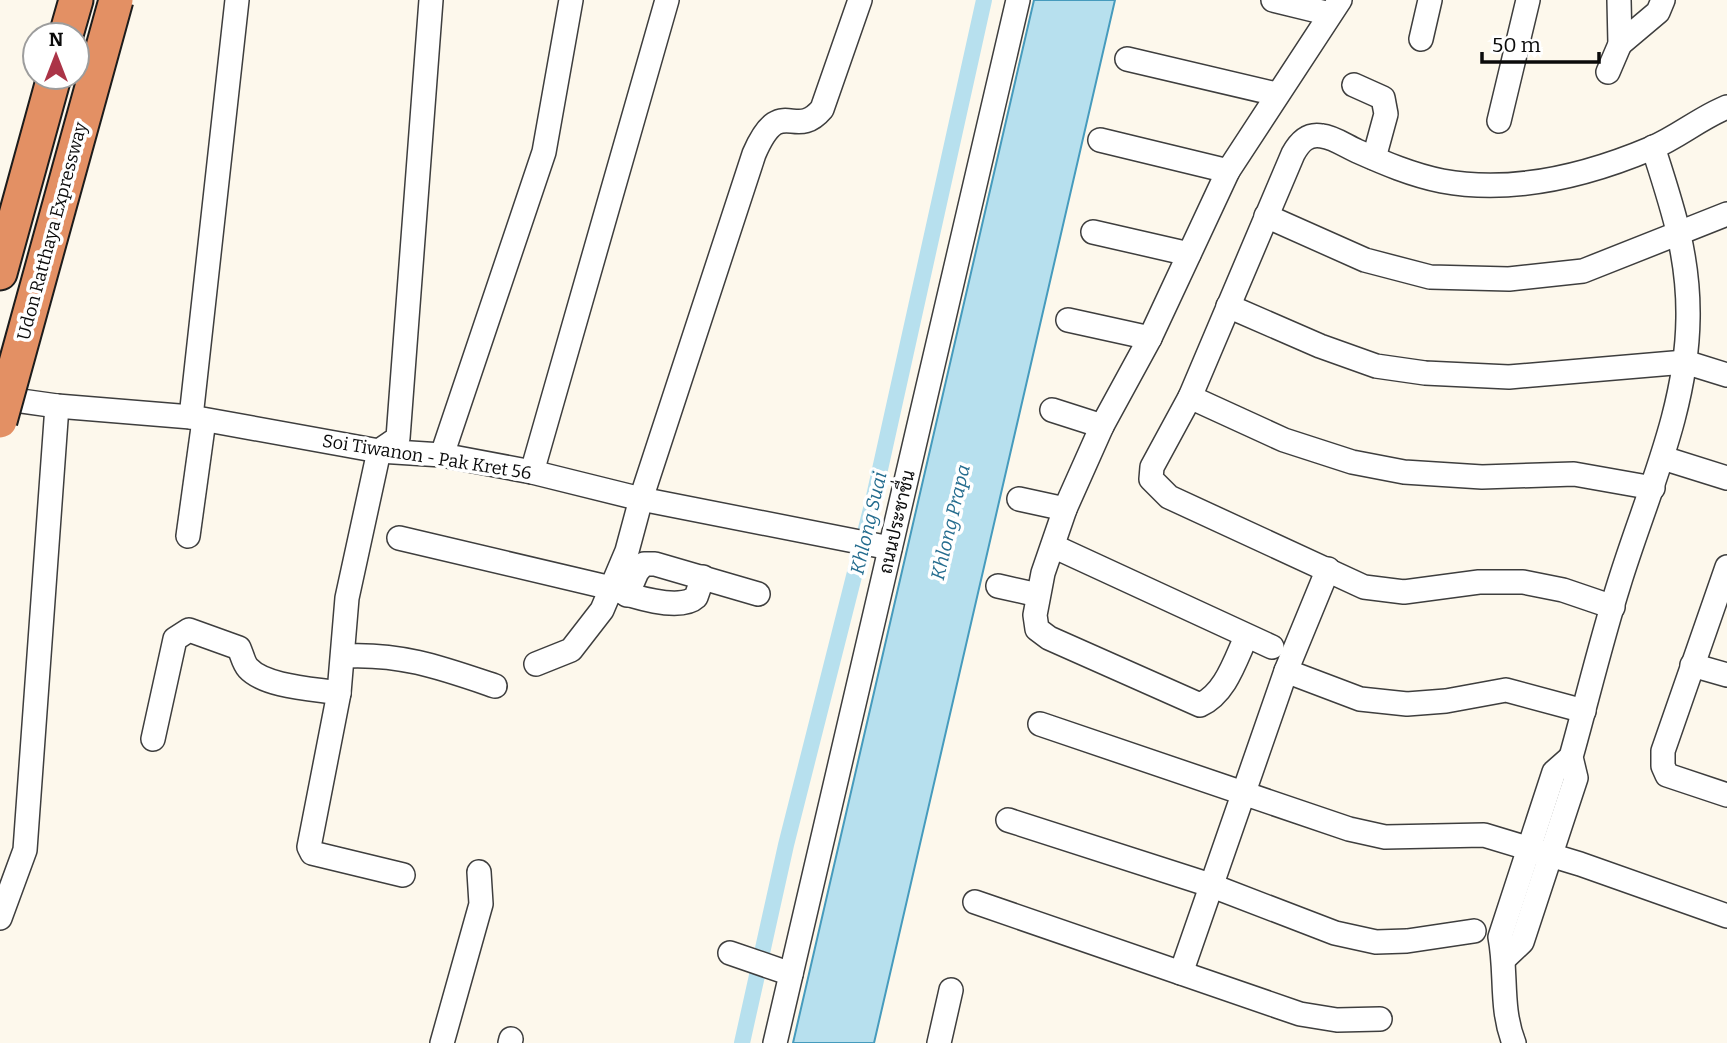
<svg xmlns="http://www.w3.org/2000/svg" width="1727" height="1043" font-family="Bitter,Sarabun,serif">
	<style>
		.water { fill: #b7e0ee; stroke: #469bbd; stroke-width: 2 }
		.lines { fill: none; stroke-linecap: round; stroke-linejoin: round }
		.canal { stroke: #b7e0ee; stroke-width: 16 }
		.minor-casing { stroke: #3e3e3e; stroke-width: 26 }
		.highway-casing { stroke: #1c1c1c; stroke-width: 37 }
		.minor { stroke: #fff; stroke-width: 23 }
		.highway { stroke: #e39064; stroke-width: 33 }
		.highway-bridge-casing { stroke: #1c1c1c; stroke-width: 37; stroke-linecap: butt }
		.highway-bridge { stroke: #e39064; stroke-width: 33 }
		.labels { text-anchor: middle; stroke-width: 7; stroke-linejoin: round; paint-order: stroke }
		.street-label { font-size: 18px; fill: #0b0b0b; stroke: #fff }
		.water-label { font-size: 19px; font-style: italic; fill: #246c8e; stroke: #fff }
	</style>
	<rect width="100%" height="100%" fill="#fdf8ec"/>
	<polygon class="water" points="1034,0 1115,0 874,1043 793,1043"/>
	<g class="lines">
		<polyline class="canal" points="742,1043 786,845 873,501 984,0"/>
		<defs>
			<g id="minor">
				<polyline points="1273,0 1330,14"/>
				<polyline points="1421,39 1430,0"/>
				<polyline points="1620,44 1658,12 1663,0"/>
				<polyline points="1127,59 1276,94"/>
				<polyline points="1608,72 1620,44 1619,0"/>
				<polyline points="1354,85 1383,98 1386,114 1374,158"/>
				<polyline points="1499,121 1528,0"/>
				<polyline points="1100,140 1228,171"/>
				<polyline points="1266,216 1365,260 1430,277 1509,279 1583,271 1727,214"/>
				<polyline points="1093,232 1189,254"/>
				<polyline points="1228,306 1320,346 1376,366 1425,373 1509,377 1685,362 1727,375"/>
				<polyline points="1068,320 1150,338"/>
				<polyline points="1190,397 1284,440 1352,462 1404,472 1482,477 1574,474 1653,488"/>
				<polyline points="0,398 57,406 191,417 379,451 442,455 532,472 641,499 890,548"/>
				<polyline points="1052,410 1102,426"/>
				<polyline points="191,417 237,0"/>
				<polyline points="442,455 544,152 571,0"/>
				<polyline points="1663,458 1727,478"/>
				<polyline points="532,472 667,0"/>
				<polyline points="1019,499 1065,509"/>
				<polyline points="188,536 204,420"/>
				<path d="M 399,538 L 611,588 C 630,596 680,612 696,597 L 703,577"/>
				<polyline points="1053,546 1272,647"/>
				<polyline points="1727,567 1663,751 1663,766 1667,775 1727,795"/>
				<polyline points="998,586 1038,595"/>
				<polyline points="627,595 637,572 644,564 655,564 758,594"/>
				<path d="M 1613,607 L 1563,590 L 1523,582 L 1479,582 L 1404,592 L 1364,587 L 1169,497 L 1151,479 L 1152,467 L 1190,397 L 1293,154 C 1299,143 1307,133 1322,136 C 1333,137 1346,146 1357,151 C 1384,163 1412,175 1442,181 C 1512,194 1588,175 1652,148 C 1678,137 1700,118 1727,107"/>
				<path d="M 1246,637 C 1235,661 1225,694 1200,705 L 1049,638 L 1037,629 L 1035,615 L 1043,573 L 1065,509 L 1102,426 L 1150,338 L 1228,171 L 1340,0"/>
				<path d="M 344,656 C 401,653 442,668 495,686"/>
				<path d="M 536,664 L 571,650 L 602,610 L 627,551 L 641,499 L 754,154 C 781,92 794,142 822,109 L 860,0"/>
				<polyline points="1692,665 1727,675"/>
				<polyline points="1286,671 1360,699 1407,704 1446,701 1506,690 1584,711"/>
				<polyline points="1040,724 1349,829 1385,837 1484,835 1580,864 1727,916"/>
				<path d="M 153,739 L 175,639 L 189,630 L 239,648 C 242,655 244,664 248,668 C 265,687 315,689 339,693"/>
				<polyline points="1008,820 1210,885 1335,933 1376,942 1407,941 1474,931"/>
				<polyline points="403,875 312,853 309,847 339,693 347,598 379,451 398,438 431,0"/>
				<polyline points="975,902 1300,1014 1337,1020 1380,1019"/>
				<polyline points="0,918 25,850 57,406"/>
				<polyline points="730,953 791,974"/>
				<path d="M 1504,959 L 1522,942 L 1576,778 L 1571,757 C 1587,700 1601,641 1619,584 C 1646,496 1687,411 1688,318 C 1689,255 1672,206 1653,147"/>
				<polyline points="1181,973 1286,671 1328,569"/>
				<polyline points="442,1043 481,904 479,872"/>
				<polyline points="510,1043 511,1039"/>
				<polyline points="775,1043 1018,0"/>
				<polyline points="939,1043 951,990"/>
				<path d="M 1514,1043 C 1500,1008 1507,973 1500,937 L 1554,772 L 1571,757"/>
			</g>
			<g id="highway">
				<polyline points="66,35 76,0"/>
				<polyline points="0,273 54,77"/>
			</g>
		</defs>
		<use href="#minor" class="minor-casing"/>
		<use href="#highway" class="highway-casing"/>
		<use href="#minor" class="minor"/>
		<use href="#highway" class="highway"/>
		<defs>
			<polyline id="highway-bridge" points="0,421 116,0"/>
		</defs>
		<use href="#highway-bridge" class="highway-bridge-casing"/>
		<use href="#highway-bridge" class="highway-bridge"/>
	</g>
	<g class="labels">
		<g class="street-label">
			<text transform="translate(52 231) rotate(-75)" y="6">Udon Ratthaya Expressway</text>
			<text transform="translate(427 457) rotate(9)" y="6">Soi Tiwanon - Pak Kret 56</text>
			<text transform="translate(897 522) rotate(-77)" y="6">ถนนประชาชื่น</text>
		</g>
		<g class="water-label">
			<text transform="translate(950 522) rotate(-77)" y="7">Khlong Prapa</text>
			<text transform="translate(868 523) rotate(-77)" y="7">Khlong Suai</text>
		</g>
	</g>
	<g transform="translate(56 56)"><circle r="33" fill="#ffffff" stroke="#9d9d9d" stroke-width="2"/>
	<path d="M0-5L12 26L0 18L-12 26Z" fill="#ab3447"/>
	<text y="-10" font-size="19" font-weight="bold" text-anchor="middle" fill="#0b0b0b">N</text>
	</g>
	<path d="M1482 52v10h117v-10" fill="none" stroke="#0b0b0b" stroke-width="3.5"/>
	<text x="1492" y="52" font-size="21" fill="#0b0b0b" stroke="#ffffff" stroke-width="5" paint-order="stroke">50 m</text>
</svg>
